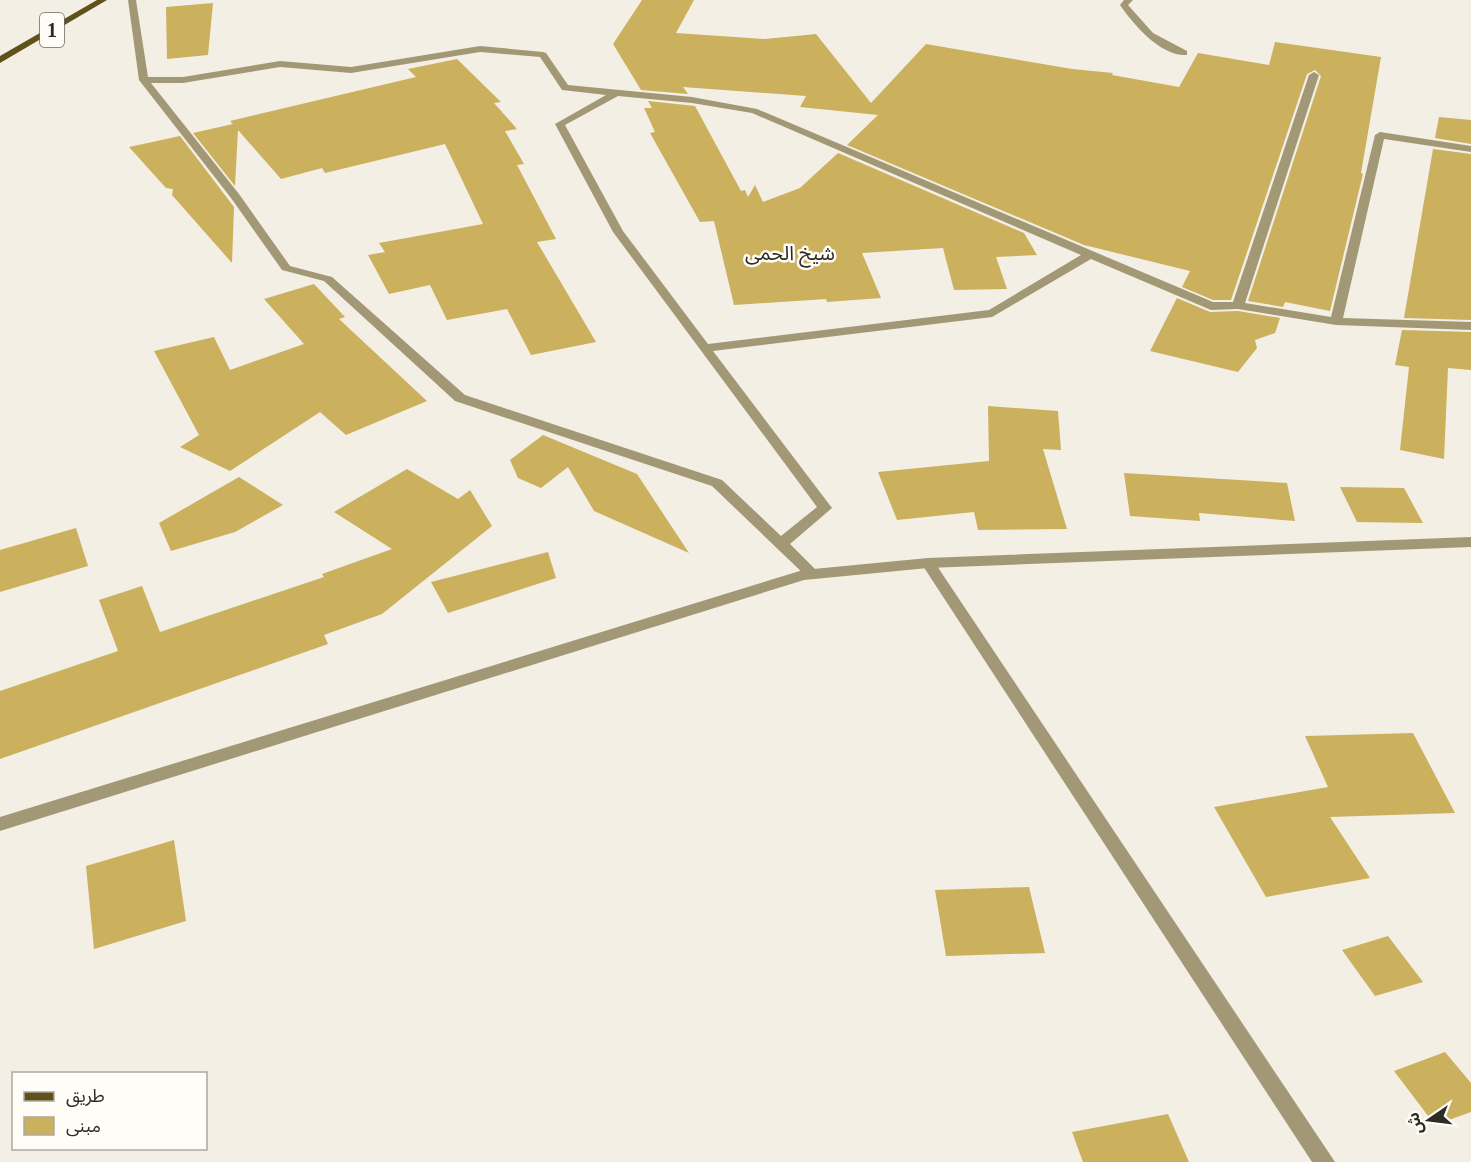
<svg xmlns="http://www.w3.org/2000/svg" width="1471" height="1162" font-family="'Times New Roman','Noto Sans Arabic',serif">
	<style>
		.building { fill: #cbb05d }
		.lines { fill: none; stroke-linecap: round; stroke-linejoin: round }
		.minor { fill: #a39876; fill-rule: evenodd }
		.tertiary { fill: #a39876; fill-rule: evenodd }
		.primary { fill: #60501b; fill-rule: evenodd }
		.labels { text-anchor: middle; stroke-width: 5; stroke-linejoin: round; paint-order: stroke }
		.shield { fill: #fffdf6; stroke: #6b6a65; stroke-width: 1.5 }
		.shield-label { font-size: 20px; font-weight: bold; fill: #2c2b27 }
		.far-quarter-label { font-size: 20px; fill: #2c2b27; stroke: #fffdf6 }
	</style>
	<rect width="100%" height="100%" fill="#f3efe4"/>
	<g class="building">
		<polygon points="642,0 694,0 676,33 765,39 816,34 871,103 926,44 1072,69 1113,73 1112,75 1179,87 1198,53 1269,65 1275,42 1381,57 1361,173 1363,174 1330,311 1285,302 1283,307 1248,301 1321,76 1315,70 1307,74 1231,300 1213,300 1182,287 1190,271 1084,245 847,145 878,115 800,107 806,96 683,87 688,94 641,90 613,44"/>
		<polygon points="213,3 208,55 167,59 166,7"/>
		<polygon points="457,59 501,102 494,103 517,129 505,131 524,164 517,165 556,239 537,242 596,342 531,355 507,309 447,320 430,285 389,294 368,255 385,252 379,243 483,224 445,144 325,173 322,168 281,179 238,130 235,186 193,133 233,124 230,121 416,77 408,69"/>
		<polygon points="648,101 695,106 741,191 745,190 748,197 755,185 763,202 800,188 838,153 1024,233 1037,255 996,257 1007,289 954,290 943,248 862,253 881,298 827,302 826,299 734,305 714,221 700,222 650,133 655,132 644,108 652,108"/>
		<polygon points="1439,117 1471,120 1471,144 1435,138"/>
		<polygon points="180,136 234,207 232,263 172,195 173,189 166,188 129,147"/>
		<polygon points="1433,149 1471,154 1471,320 1404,318"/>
		<polygon points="314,284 345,317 339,319 427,401 346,435 320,412 230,471 180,447 199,435 154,351 214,337 230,370 304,344 264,299"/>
		<polygon points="1177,298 1210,312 1238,311 1280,318 1275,333 1255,340 1257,348 1238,372 1150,351"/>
		<polygon points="1402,330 1471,332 1471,370 1448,368 1444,459 1400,450 1409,367 1395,365"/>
		<polygon points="988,406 1058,411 1061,450 1043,449 1067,529 978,530 974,512 897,520 878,472 989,461"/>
		<polygon points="543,435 637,474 689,553 594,511 568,467 541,488 518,478 510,460"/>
		<polygon points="407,469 458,499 470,490 492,526 382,614 324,635 328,644 0,759 0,691 118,651 99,600 142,586 160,632 324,577 322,574 392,549 334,512"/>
		<polygon points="1124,473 1287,483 1295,521 1199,513 1200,521 1130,516"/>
		<polygon points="239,477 283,505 235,532 171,551 159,523"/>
		<polygon points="1340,487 1404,488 1423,523 1357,522"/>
		<polygon points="76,528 88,566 0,592 0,550"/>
		<polygon points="548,552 556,578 448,613 431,582"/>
		<polygon points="1413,733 1455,813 1330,817 1370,878 1266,897 1214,807 1328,787 1305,736"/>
		<polygon points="174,840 186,921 94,949 86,866"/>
		<polygon points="1029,887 1045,953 946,956 935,890"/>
		<polygon points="1388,936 1423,982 1375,996 1342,950"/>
		<polygon points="1445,1052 1471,1083 1471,1112 1435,1125 1394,1071"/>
		<polygon points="1168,1114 1189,1162 1083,1162 1072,1132"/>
	</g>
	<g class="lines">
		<g class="minor">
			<path d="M 128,0 L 136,0 L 148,77 L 183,77 L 280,61 L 351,67 L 480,46 L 543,52 L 546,53 L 568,85 L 692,97 L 757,109 L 1213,302 L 1233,302 L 1309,75 L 1314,72 L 1319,75 L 1245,303 L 1331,317 L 1375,135 L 1380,132 L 1471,146 L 1471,152 L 1384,139 L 1343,318 L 1471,322 L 1471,330 L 1336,325 L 1238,309 L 1211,310 L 1091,259 L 992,317 L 713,351 L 832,508 L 790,544 L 817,571 L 819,574 L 812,579 L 807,577 L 712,486 L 455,401 L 324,281 L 282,270 L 231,198 L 139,80 ZM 480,52 L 540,57 L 562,90 L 606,95 L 555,124 L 613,232 L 817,507 L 781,536 L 722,480 L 465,395 L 332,277 L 290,266 L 239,194 L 151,83 L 183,83 L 280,67 L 351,73 ZM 618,96 L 692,103 L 752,113 L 1081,255 L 989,310 L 708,344 L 623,231 L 565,125 Z"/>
			<path d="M 1124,0 L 1133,0 L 1128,5 L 1153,33 L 1187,51 L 1187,55 C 1161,57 1133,24 1120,5 Z"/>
			<polygon points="928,558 933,560 1335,1162 1312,1162 921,563"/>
		</g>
		<polygon class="tertiary" points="1471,537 1471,547 928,568 804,580 0,831 0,817 803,570 928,558"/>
		<polygon class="primary" points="97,0 107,0 0,63 0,56"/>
	</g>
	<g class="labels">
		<rect class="shield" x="40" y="13" width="24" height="34" rx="4.5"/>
		<g class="shield-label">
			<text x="52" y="37">1</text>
		</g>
		<g class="far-quarter-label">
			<text x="790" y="260">شيخ الحمى</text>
		</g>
	</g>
	<rect x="12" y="1072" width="195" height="78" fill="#fffdf6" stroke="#aba9a3" stroke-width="1.5"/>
	<rect x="24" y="1092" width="30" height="9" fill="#60501b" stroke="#aba9a3" stroke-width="1.5"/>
	<text x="66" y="1102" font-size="18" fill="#2c2b27">طريق</text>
	<rect x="24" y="1117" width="30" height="18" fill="#cbb05d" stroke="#aba9a3" stroke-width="1.5"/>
	<text x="66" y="1132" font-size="18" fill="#2c2b27">مبنى</text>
	<g transform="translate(1429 1120) rotate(256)" stroke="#fffdf6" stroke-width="4.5" paint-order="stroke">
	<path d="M0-4.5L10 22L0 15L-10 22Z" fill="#2c2b27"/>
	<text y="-9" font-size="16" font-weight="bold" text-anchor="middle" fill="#2c2b27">ش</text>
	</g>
</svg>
